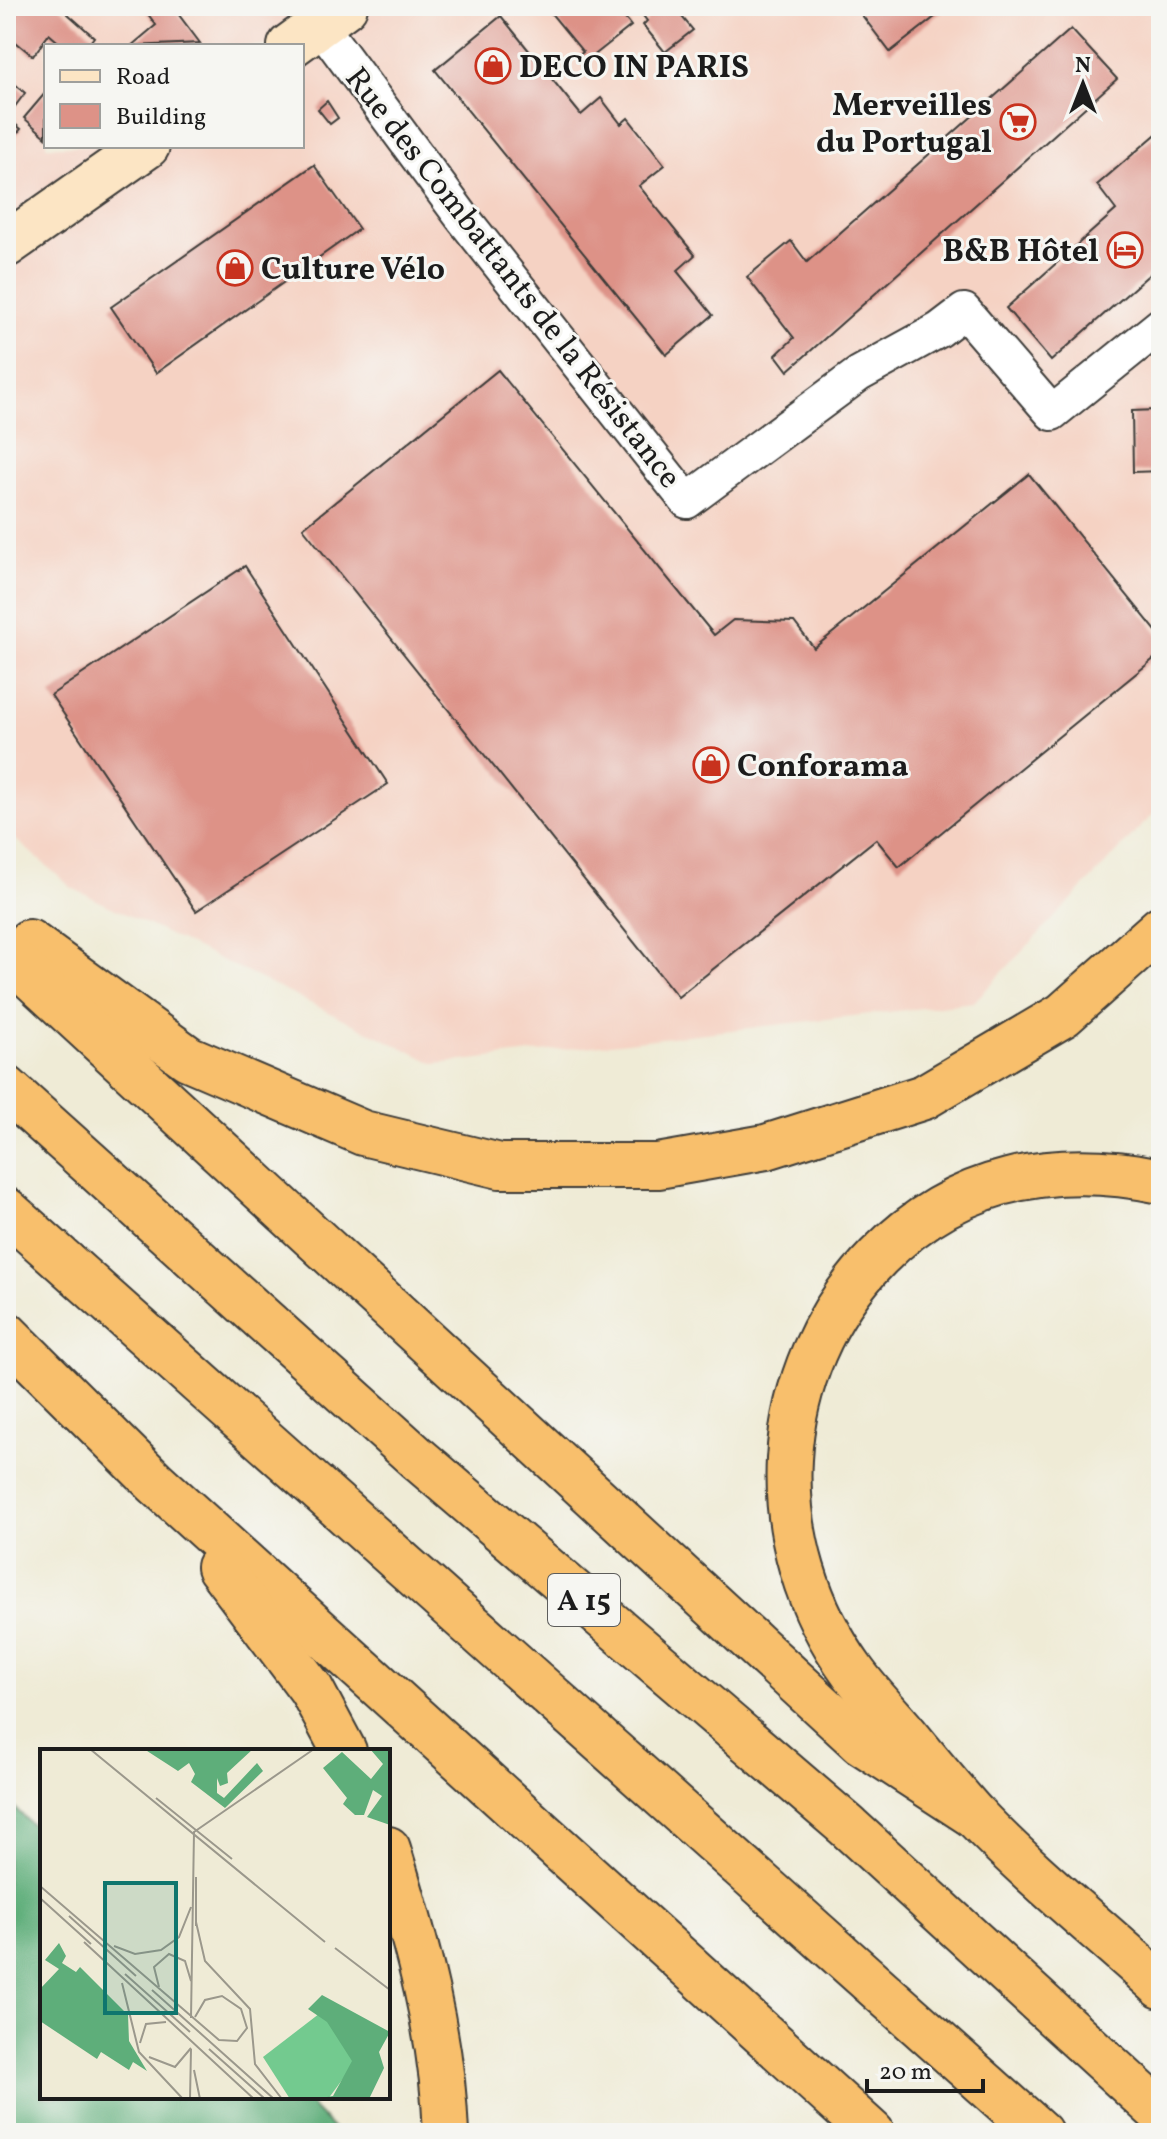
<svg xmlns="http://www.w3.org/2000/svg" width="1167" height="2139" font-family="Vollkorn,serif">
	<style>
		.built { fill: #f5d2c3; fill-rule: evenodd }
		.forest { fill: #5eae7a; stroke: #3d654b; stroke-width: 2 }
		.building { fill: #dd9287 }
		.lines { fill: none; stroke-linecap: round; stroke-linejoin: round }
		.street-casing { stroke: #3c3b38; stroke-width: 38 }
		.secondary-casing { stroke: #3c3b38; stroke-width: 48 }
		.highway-casing { stroke: #3c3b38; stroke-width: 48 }
		.street { stroke: #fff; stroke-width: 34 }
		.secondary { stroke: #fce5c4; stroke-width: 44 }
		.highway { stroke: #f8bf6c; stroke-width: 44 }
		.labels { text-anchor: middle; stroke-width: 6; stroke-linejoin: round; paint-order: stroke }
		.shield { fill: #f6f6f2; stroke: #5d5d5c; stroke-width: 2 }
		.shield-label { font-size: 30px; font-weight: bold; fill: #1c1c1c }
		.poi-label { font-size: 32px; font-weight: bold; fill: #1c1c1c; stroke: #f6f6f2; text-anchor: start }
		.street-label { font-size: 32px; fill: #1c1c1c; stroke: #f6f6f2 }
		.inset-road { fill: none; stroke: #9b988c; stroke-width: 2 }
		.view { fill: #0f766e; fill-opacity: 0.15; stroke: #0f766e; stroke-width: 4 }
		.inset-edge { fill: none; stroke: #1c1c1c; stroke-width: 4 }
	</style>
	<rect width="100%" height="100%" fill="#f6f6f2"/>
	<filter id="ink" filterUnits="userSpaceOnUse"><feTurbulence type="fractalNoise" baseFrequency=".0125" numOctaves="2"/><feDisplacementMap in="SourceGraphic" scale="16" xChannelSelector="R" yChannelSelector="G"/><feConvolveMatrix kernelMatrix="1 2 1 2 8 2 1 2 1" color-interpolation-filters="sRGB"/></filter>
	<filter id="wash" filterUnits="userSpaceOnUse"><feTurbulence type="fractalNoise" baseFrequency=".006" numOctaves="4" result="noise"/><feDisplacementMap in="SourceGraphic" scale="32" xChannelSelector="R" yChannelSelector="G"/><feGaussianBlur stdDeviation="1.8" result="paint"/><feColorMatrix in="noise" values="0 0 0 0 0 0 0 0 0 0 0 0 0 0 0 0 0 1.4 0 .05"/><feComposite in="paint" operator="in"/></filter>
	<g filter="url(#wash)">
		<rect width="100%" height="100%" fill="#efebd6"/>
		<path class="built" d="M 6,6 L 1161,6 L 1161,806 L 974,1002 L 436,1064 L 72,888 L 6,831 ZM 46,46 L 302,46 L 302,146 L 46,146 Z"/>
		<polygon class="forest" points="6,1799 42,1835 42,2097 302,2097 338,2133 6,2133"/>
		<g id="blocks">
			<g class="building">
				<polygon points="6,6 59,6 94,37 87,46 63,46 49,34 33,56 6,34"/>
				<polygon points="142,6 181,6 176,11 200,43 131,46 156,25"/>
				<polygon points="545,6 634,6 623,16 631,26 582,65 578,56 583,52"/>
				<polygon points="642,6 673,6 693,30 665,52 643,25 647,21 638,9"/>
				<polygon points="855,6 949,6 890,52"/>
				<polygon points="501,16 581,115 601,98 621,124 628,118 665,165 639,186 695,255 677,271 713,315 666,355 435,70"/>
				<polygon points="1071,29 1117,79 788,371 776,355 794,338 747,277 791,241 807,262"/>
				<polygon points="6,76 25,93 13,109 6,103"/>
				<polygon points="46,92 46,137 24,118"/>
				<polygon points="327,101 338,118 330,124 318,109"/>
				<polygon points="6,117 21,129 6,146"/>
				<polygon points="1161,130 1161,264 1051,361 1006,308 1116,210 1097,185"/>
				<polygon points="314,165 359,229 156,373 111,307"/>
				<polygon points="498,370 714,635 733,620 794,622 814,648 1029,474 1161,637 1161,653 899,867 876,839 678,997 303,528"/>
				<polygon points="1161,396 1161,471 1133,472 1132,411 1156,410 1155,397"/>
				<polygon points="245,566 388,784 196,911 51,695"/>
			</g>
		</g>
	</g>
	<g filter="url(#ink)">
		<use href="#blocks" fill-opacity="0" stroke="#3c3b38" stroke-width="2"/>
		<g class="lines">
			<defs>
				<polyline id="street" points="320,25 462,217 687,501 859,374 939,330 964,311 1052,413 1161,325"/>
				<g id="secondary">
					<polyline points="290,46 345,6"/>
					<polyline points="6,245 147,146"/>
				</g>
				<g id="highway">
					<polyline points="29,942 188,1058 363,1133 500,1166 658,1166 766,1147 924,1097 1063,1015 1161,928"/>
					<polyline points="6,954 861,1742 975,1816"/>
					<polyline points="6,1088 416,1457 846,1825 1161,2113"/>
					<path d="M 1161,1181 C 1055,1159 956,1177 878,1257 C 767,1371 760,1544 853,1672 C 868,1693 887,1712 904,1732 C 927,1760 950,1788 974,1815 C 1031,1875 1100,1930 1161,1986"/>
					<polyline points="6,1210 1040,2133"/>
					<polyline points="6,1334 155,1482 872,2133"/>
					<polyline points="219,1567 311,1689 344,1751"/>
					<path d="M 388,1849 C 417,1945 442,2032 446,2133"/>
				</g>
			</defs>
			<use href="#street" class="street-casing"/>
			<use href="#secondary" class="secondary-casing"/>
			<use href="#highway" class="highway-casing"/>
			<use href="#street" class="street"/>
			<use href="#secondary" class="secondary"/>
			<use href="#highway" class="highway"/>
		</g>
	</g>
	<defs>
		<symbol id="shop-ring" viewBox="-11 -11 22 22"><circle r="9.5" fill="#f6f6f2" stroke="#c8321e" stroke-width="1.5"/><path d="M-5-2.5h2.3a2.7 3.5 0 0 1 5.4 0H5L5.5 6h-11ZM-1.5-2.5h3a1.5 2.3 0 0 0-3 0Z" fill="#c8321e"/></symbol>
		<symbol id="supermarket-ring" viewBox="-11 -11 22 22"><circle r="9.5" fill="#f6f6f2" stroke="#c8321e" stroke-width="1.5"/><path d="M-6-5.5h2.5l.6 2H6L4.5 2H-2.5L-4.4-4H-6ZM-1.5 3.2a1.3 1.3 0 1 0 .1 0ZM3 3.2a1.3 1.3 0 1 0 .1 0Z" fill="#c8321e"/></symbol>
		<symbol id="hotel-ring" viewBox="-11 -11 22 22"><circle r="9.5" fill="#f6f6f2" stroke="#c8321e" stroke-width="1.5"/><path d="M-6-4.5h1.5V1H6V5H4.5V3h-9V5H-6ZM-4 0a1.8 1.8 0 1 1 3.6 0ZM.5 0V-2.5h3Q6-2.5 6 0Z" fill="#c8321e"/></symbol>
	</defs>
	<g fill-rule="evenodd">
		<use href="#shop-ring" x="473" y="46" width="40" height="40"/>
		<use href="#supermarket-ring" x="998" y="102" width="40" height="40"/>
		<use href="#hotel-ring" x="1105" y="230" width="40" height="40"/>
		<use href="#shop-ring" x="215" y="248" width="40" height="40"/>
		<use href="#shop-ring" x="691" y="745" width="40" height="40"/>
	</g>
	<g class="labels">
		<rect class="shield" x="548" y="1574" width="72" height="52" rx="6"/>
		<g class="shield-label">
			<text x="584" y="1610">A 15</text>
		</g>
		<g class="poi-label">
			<text x="519" y="77">DECO IN PARIS</text>
			<text x="992" y="115" text-anchor="end">Merveilles<tspan x="992" dy="37">du Portugal</tspan></text>
			<text x="1099" y="261" text-anchor="end">B&amp;B Hôtel</text>
			<text x="261" y="279">Culture Vélo</text>
			<text x="737" y="776">Conforama</text>
		</g>
		<g class="street-label">
			<text transform="translate(514 277) rotate(52)" y="11">Rue des Combattants de la Résistance</text>
		</g>
	</g>
	<g transform="translate(40 1749)">
		<rect width="350" height="350" fill="#efebd6"/>
		<path d="M 288,258 L 319,308 L 288,350 L 250,350 L 223,308 Z" fill="#73ca8f"/>
		<path d="M 104,0 L 213,0 L 187,24 L 188,34 L 180,37 L 177,29 L 177,44 L 184,49 L 217,14 L 223,22 L 185,59 L 151,33 L 155,25 L 149,14 L 138,22 ZM 330,0 L 350,2 L 350,76 L 327,68 L 342,47 L 333,41 L 324,66 L 315,66 L 303,55 L 307,49 L 283,19 L 302,3 L 331,30 L 343,15 ZM 19,194 L 26,207 L 22,214 L 36,223 L 40,218 L 88,266 L 89,292 L 107,322 L 93,313 L 89,321 L 61,303 L 57,310 L 0,272 L 0,240 L 19,220 L 5,211 ZM 282,246 L 350,283 L 339,303 L 344,319 L 329,350 L 274,350 L 293,347 L 312,312 L 287,273 L 268,260 Z" fill="#5eae7a"/>
		<path class="inset-road" d="M 50,0 L 285,193M 116,49 L 192,110M 156,128 L 156,177M 0,137 L 179,291 L 197,292 L 207,279 L 201,260 L 182,247 L 165,251 L 155,268M 0,149 L 51,195M 29,167 L 96,227M 156,173 L 165,212 L 210,260 L 215,315 L 242,350M 44,193 L 214,350M 74,197 L 95,205 L 121,201 L 139,188 L 151,158M 295,199 L 350,241M 85,225 L 150,283M 82,234 L 99,303 L 143,350M 119,238 L 114,218 L 129,205 L 145,212 L 151,232M 112,241 L 234,350M 151,269 L 154,83 L 274,0M 100,294 L 106,275 L 126,273M 169,300 L 225,350M 109,308 L 135,318 L 151,299M 154,321 L 160,350M 150,350 L 151,300"/>
		<path class="view" d="M 65,134 L 136,134 L 136,264 L 65,264 Z"/>
		<rect width="350" height="350" class="inset-edge"/>
	</g>
	<rect width="1167" height="2139" fill="none" stroke="#f6f6f2" stroke-width="32"/>
	<rect x="44" y="44" width="260" height="104" fill="#f6f6f2" stroke="#9f9f9c" stroke-width="2"/>
	<rect x="60" y="70" width="40" height="12" fill="#fce5c4" stroke="#9f9f9c" stroke-width="2"/>
	<text x="116" y="84" font-size="24" fill="#1c1c1c">Road</text>
	<rect x="60" y="104" width="40" height="24" fill="#dd9287" stroke="#9f9f9c" stroke-width="2"/>
	<text x="116" y="124" font-size="24" fill="#1c1c1c">Building</text>
	<g transform="translate(1083 84)" stroke="#f6f6f2" stroke-width="6" paint-order="stroke">
	<path d="M0-6L14 30L0 20L-14 30Z" fill="#1c1c1c"/>
	<text y="-12" font-size="22" font-weight="bold" text-anchor="middle" fill="#1c1c1c">N</text>
	</g>
	<path d="M867 2079v12h116v-12" fill="none" stroke="#1c1c1c" stroke-width="4"/>
	<text x="879" y="2079" font-size="24" fill="#1c1c1c" stroke="#f6f6f2" stroke-width="6" paint-order="stroke">20 m</text>
</svg>
